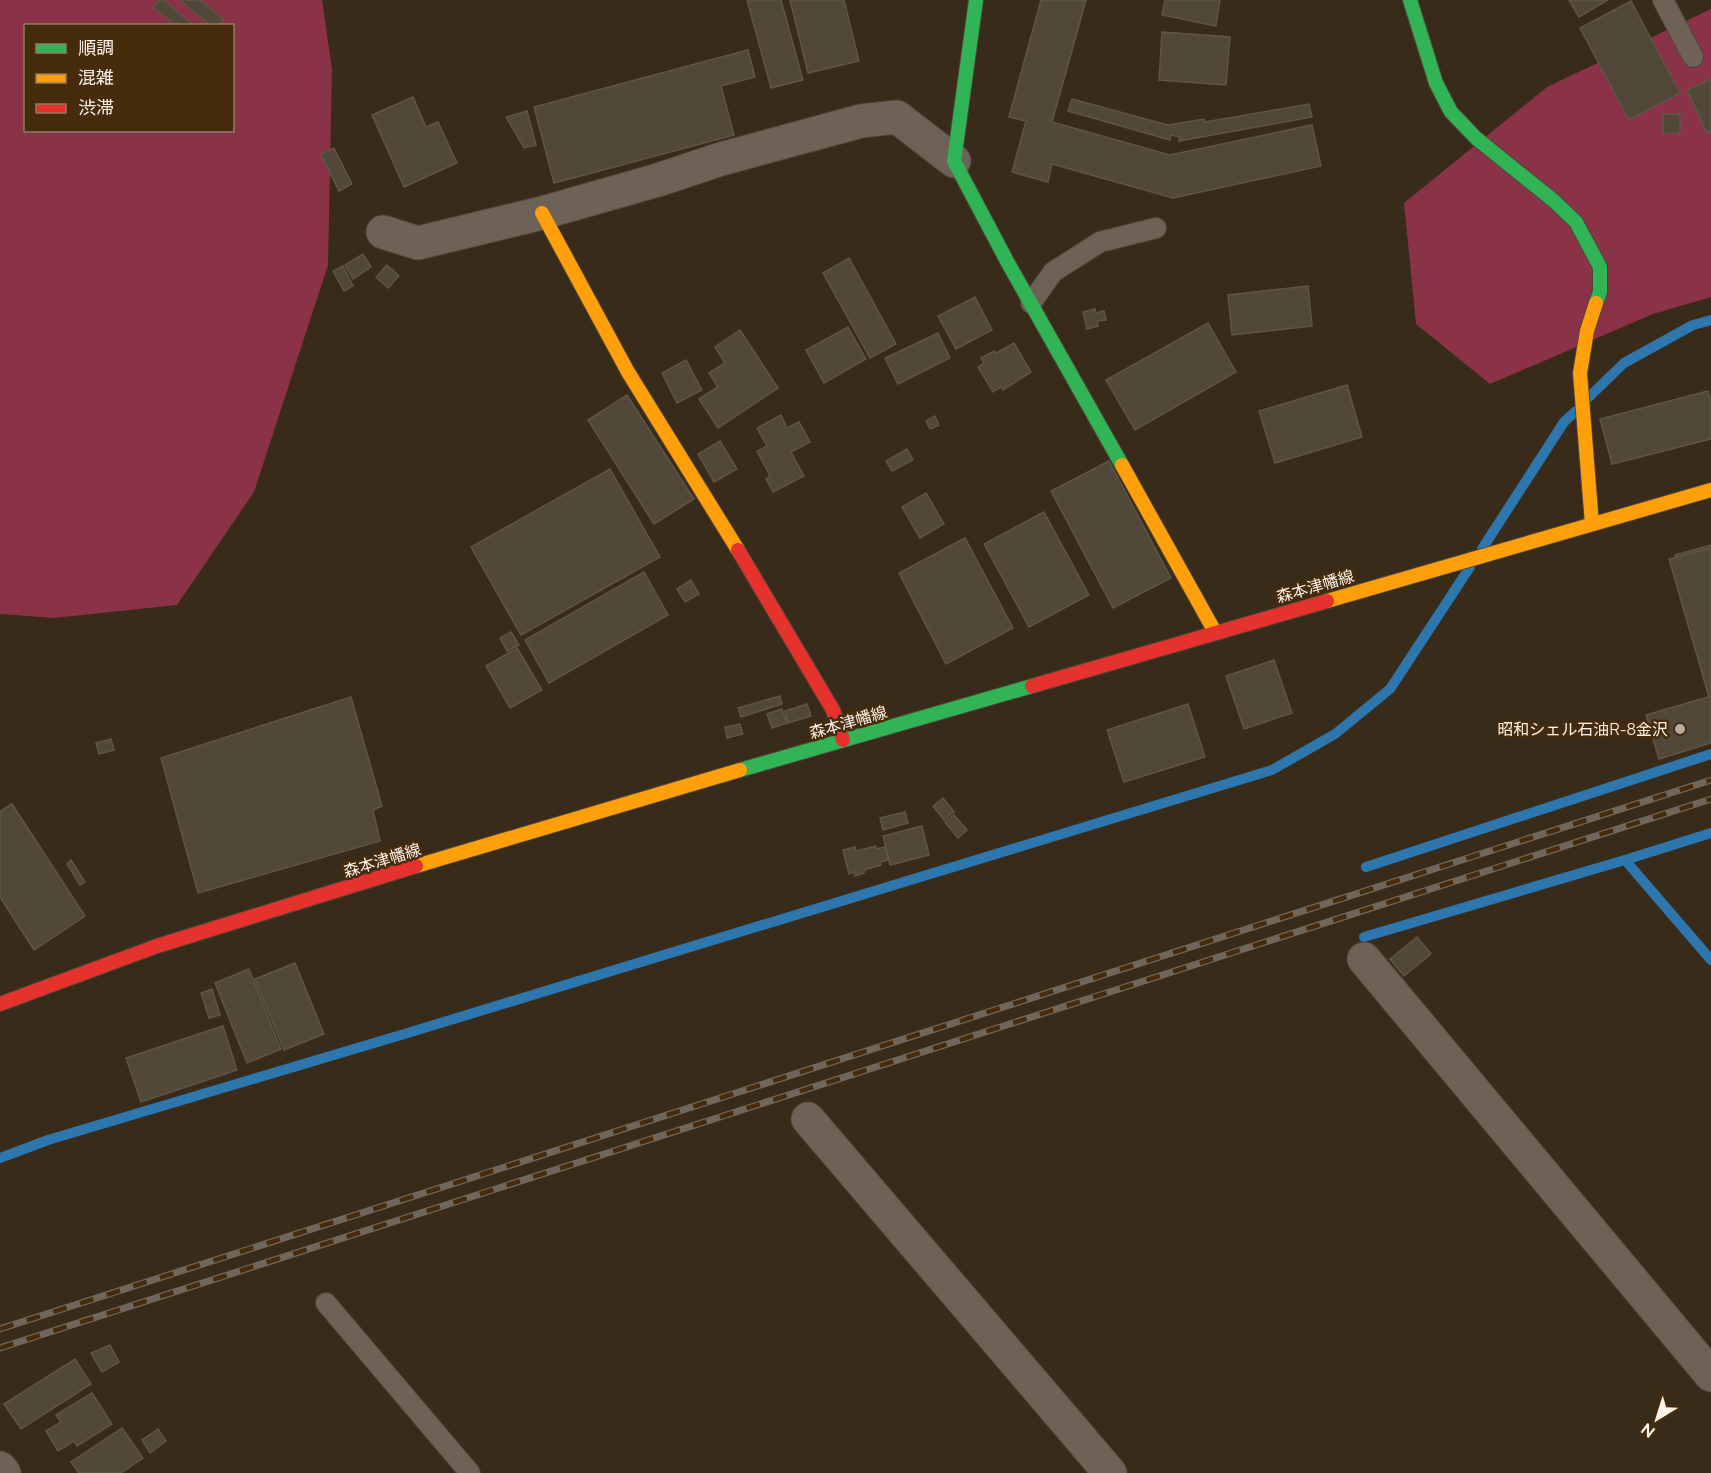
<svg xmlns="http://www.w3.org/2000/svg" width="1711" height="1473" font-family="Raleway,'Noto Sans JP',sans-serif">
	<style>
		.green { fill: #8a3248; fill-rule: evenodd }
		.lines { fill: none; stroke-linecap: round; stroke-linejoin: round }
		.stream { stroke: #2e76ae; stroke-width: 10 }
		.building { fill: #51483a; stroke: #5e5547; stroke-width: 1.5 }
		.lane-casing { stroke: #4e453a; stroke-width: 22 }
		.street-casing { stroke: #4e453a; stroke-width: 35 }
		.fast-casing { stroke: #4e453a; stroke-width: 16 }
		.slow-casing { stroke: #4e453a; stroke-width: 16 }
		.jam-casing { stroke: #4e453a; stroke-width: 16 }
		.lane { stroke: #6e6256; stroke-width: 20 }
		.street { stroke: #6e6256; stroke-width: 33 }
		.fast { stroke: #30b455; stroke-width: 14 }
		.slow { stroke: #ff9f0a; stroke-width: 14 }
		.jam { stroke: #e5322d; stroke-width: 14 }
		.rail-casing { stroke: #70665b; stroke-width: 7 }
		.rail { stroke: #462c0d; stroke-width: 4.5; stroke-dasharray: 14; stroke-linecap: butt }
		.poi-dot { fill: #b8ada1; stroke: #462c0d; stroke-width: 2 }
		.labels { text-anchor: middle; stroke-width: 5; stroke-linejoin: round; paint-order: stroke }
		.street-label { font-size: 16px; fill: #fdf3e9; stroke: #462c0d }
		.poi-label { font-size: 16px; fill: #fdf3e9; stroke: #462c0d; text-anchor: end }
	</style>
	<rect width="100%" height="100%" fill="#392b1a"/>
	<g class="green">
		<path d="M 0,0 L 322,0 L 332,69 L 328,265 L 254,492 L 177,605 L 54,618 L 0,614 ZM 26,26 L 232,26 L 232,130 L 26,130 Z"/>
		<polygon points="1711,9 1711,297 1653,314 1490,384 1416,324 1404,203 1547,87"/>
	</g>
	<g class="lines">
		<g class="stream">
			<polyline points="1589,397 1624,363 1693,325 1711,320"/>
			<polyline points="1482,549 1564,422 1576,411"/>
			<polyline points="1625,860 1711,960"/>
			<polyline points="1366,867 1711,754"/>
			<polyline points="1364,937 1625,860 1711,833"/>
			<polyline points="0,1158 48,1140 401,1035 1272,770 1335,734 1390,689 1470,567"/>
		</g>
	</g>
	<g class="building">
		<polygon points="159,0 164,0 194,26 176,26 153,7"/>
		<polygon points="180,0 200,0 223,19 217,26 211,26"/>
		<polygon points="747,0 781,0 803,80 771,88"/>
		<polygon points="790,0 844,0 859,61 808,73"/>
		<polygon points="1041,0 1086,0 1052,122 1170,155 1312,125 1321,166 1173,198 1052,164 1048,182 1012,172 1026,121 1009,117"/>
		<polygon points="1165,0 1220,0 1216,26 1162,15"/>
		<polygon points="1569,0 1608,0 1579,17"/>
		<polygon points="1631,1 1680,93 1629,120 1580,28"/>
		<polygon points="1162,32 1230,37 1226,85 1159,80"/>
		<polygon points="748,50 755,77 721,86 734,135 554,183 534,107"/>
		<polygon points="1711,79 1711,131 1707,133 1687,90"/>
		<polygon points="413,97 426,127 438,122 457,163 404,187 372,115"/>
		<polygon points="1072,99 1168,125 1204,119 1205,122 1309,104 1312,117 1179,141 1180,137 1171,135 1170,140 1068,111"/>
		<polygon points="527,111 536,145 524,148 506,117"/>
		<rect x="1663" y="114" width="17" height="19"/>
		<polygon points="334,148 352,184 339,191 321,154"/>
		<polygon points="363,254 371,267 353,279 345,265"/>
		<polygon points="849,258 896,344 870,358 823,273"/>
		<polygon points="387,265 399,276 388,288 376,277"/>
		<polygon points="343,266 353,286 344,291 333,271"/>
		<polygon points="1308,286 1312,326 1232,335 1228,295"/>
		<polygon points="975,297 992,330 956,349 938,316"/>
		<polygon points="1095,309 1096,313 1104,311 1106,320 1097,321 1098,326 1087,329 1083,312"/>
		<polygon points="1208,323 1236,372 1135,430 1106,380"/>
		<polygon points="848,327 866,359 824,383 806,350"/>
		<polygon points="740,330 778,388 718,428 699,399 718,387 709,373 725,363 715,347"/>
		<polygon points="938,333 950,358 898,384 885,358"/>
		<polygon points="1014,343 1031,372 1003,390 1001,387 993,392 978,367 984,363 981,358 994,351 996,353"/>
		<polygon points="686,360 702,390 677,403 662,373"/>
		<polygon points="1347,385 1362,437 1275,463 1259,411"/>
		<polygon points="1708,391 1711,401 1711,439 1612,464 1600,419"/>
		<polygon points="627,395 694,499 654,524 588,420"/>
		<polygon points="781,415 787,428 799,422 810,442 791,452 804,476 773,492 766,479 770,476 757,451 767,446 757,428"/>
		<polygon points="935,416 939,425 930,429 926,421"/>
		<polygon points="720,441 737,469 714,482 698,454"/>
		<polygon points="907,449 913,460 892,471 886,461"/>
		<polygon points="1109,461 1171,578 1113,608 1051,491"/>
		<polygon points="610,469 660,557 521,635 471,547"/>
		<polygon points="926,493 944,524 920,538 902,507"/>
		<polygon points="1044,512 1089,595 1029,627 984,544"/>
		<polygon points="965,538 1013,628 946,664 899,573"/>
		<polygon points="1711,545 1711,673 1675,555"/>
		<polygon points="1711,548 1711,704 1669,559"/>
		<polygon points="644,572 668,615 549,683 525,640"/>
		<polygon points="691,580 699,594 685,602 677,589"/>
		<polygon points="511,632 519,645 507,651 500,638"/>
		<polygon points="517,648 542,690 510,708 486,666"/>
		<polygon points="1274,660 1292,713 1244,729 1226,676"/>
		<polygon points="780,696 782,704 741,717 738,708"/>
		<polygon points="1711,696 1711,743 1659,759 1646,715"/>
		<polygon points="351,697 382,806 373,810 380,841 198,893 161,758"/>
		<polygon points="807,704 811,716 788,723 785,711"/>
		<polygon points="1188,704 1205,757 1124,782 1107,730"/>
		<polygon points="782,709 787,723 772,728 767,714"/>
		<polygon points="740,724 743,734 727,738 725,727"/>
		<polygon points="111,739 114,750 99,754 96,743"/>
		<polygon points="943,798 954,812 944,820 933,806"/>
		<polygon points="12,804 85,916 34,950 0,897 0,811"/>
		<polygon points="905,812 908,823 883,830 880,818"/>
		<polygon points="954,815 967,830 958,838 945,822"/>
		<polygon points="922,826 929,855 890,865 883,836"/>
		<polygon points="876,846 876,849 885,847 888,860 880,862 881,865 864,870 864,873 855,876 854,872 849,874 843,850 855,847 856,851"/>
		<polygon points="71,860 85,882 80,885 67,864"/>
		<polygon points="1417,937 1431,954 1404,976 1390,959"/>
		<polygon points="295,963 324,1034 284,1050 255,979"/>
		<polygon points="249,969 281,1049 247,1063 215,983"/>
		<polygon points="212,989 220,1015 209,1018 201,993"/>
		<polygon points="223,1026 237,1070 141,1102 126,1058"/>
		<polygon points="110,1345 119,1362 102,1372 91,1353"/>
		<polygon points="75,1359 91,1384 21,1429 4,1404"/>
		<polygon points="92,1393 112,1424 77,1446 74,1441 58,1451 46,1431 61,1422 56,1415"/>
		<polygon points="122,1428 143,1458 121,1473 79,1473 71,1462"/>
		<polygon points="158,1429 166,1441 150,1453 142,1440"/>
	</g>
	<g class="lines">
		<defs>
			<g id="lane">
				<polyline points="1663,0 1693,57"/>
				<polyline points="1031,303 1053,272 1100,242 1156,228"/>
				<polyline points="326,1303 470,1473"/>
			</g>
			<g id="street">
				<polyline points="383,232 418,243 542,213 658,180 721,159 861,121 897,117 954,161"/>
				<polyline points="1364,959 1711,1375"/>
				<polyline points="808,1119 1110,1473"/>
				<polyline points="0,1468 4,1473"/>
			</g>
			<g id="fast">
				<polyline points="976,0 954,161 1008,263 1122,465"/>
				<polyline points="1410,0 1436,83 1451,112 1476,138 1554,201 1576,222 1600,267 1600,292 1596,303"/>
				<polyline points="740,770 1032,686"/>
			</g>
			<g id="slow">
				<polyline points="542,213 628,372 738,550"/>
				<polyline points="1122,465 1215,632"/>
				<polyline points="1592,524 1580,373 1587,331 1596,303"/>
				<polyline points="1327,601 1711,490"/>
				<polyline points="416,866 740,770"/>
			</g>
			<g id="jam">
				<polyline points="738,550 833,710 843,740"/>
				<polyline points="1032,686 1327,601"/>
				<polyline points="0,1004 157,946 416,866"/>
			</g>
		</defs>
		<use href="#lane" class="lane-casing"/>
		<use href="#street" class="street-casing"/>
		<use href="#fast" class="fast-casing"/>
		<use href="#slow" class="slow-casing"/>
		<use href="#jam" class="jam-casing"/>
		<use href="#lane" class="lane"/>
		<use href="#street" class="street"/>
		<use href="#fast" class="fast"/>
		<use href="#slow" class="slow"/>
		<use href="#jam" class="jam"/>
		<defs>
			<g id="rail">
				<polyline points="0,1329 1711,780"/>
				<polyline points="0,1348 1711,799"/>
			</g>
		</defs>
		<use href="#rail" class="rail-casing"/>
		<use href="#rail" class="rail"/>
	</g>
	<circle class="poi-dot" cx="1680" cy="729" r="6"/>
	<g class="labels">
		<g class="street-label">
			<text transform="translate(1315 586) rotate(-16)" y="6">森本津幡線</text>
			<text transform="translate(848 722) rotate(-16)" y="6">森本津幡線</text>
			<text transform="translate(382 860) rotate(-17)" y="6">森本津幡線</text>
		</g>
		<g class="poi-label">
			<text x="1668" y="735">昭和シェル石油R-8金沢</text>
		</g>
	</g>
	<rect x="24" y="24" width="210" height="108" fill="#462c0d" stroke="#8f7c65" stroke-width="1.5"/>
	<rect x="36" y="44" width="30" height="9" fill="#30b455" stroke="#8f7c65" stroke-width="1.5"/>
	<text x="78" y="54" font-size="18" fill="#fdf3e9">順調</text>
	<rect x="36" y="74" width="30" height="9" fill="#ff9f0a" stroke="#8f7c65" stroke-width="1.5"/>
	<text x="78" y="84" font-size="18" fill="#fdf3e9">混雑</text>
	<rect x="36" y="104" width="30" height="9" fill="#e5322d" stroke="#8f7c65" stroke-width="1.5"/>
	<text x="78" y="114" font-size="18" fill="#fdf3e9">渋滞</text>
	<g transform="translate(1657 1419) rotate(218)" stroke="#462c0d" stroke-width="4.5" paint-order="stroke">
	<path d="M0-4.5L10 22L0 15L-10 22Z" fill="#fdf3e9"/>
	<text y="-9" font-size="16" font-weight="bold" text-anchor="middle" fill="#fdf3e9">N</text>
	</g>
</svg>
